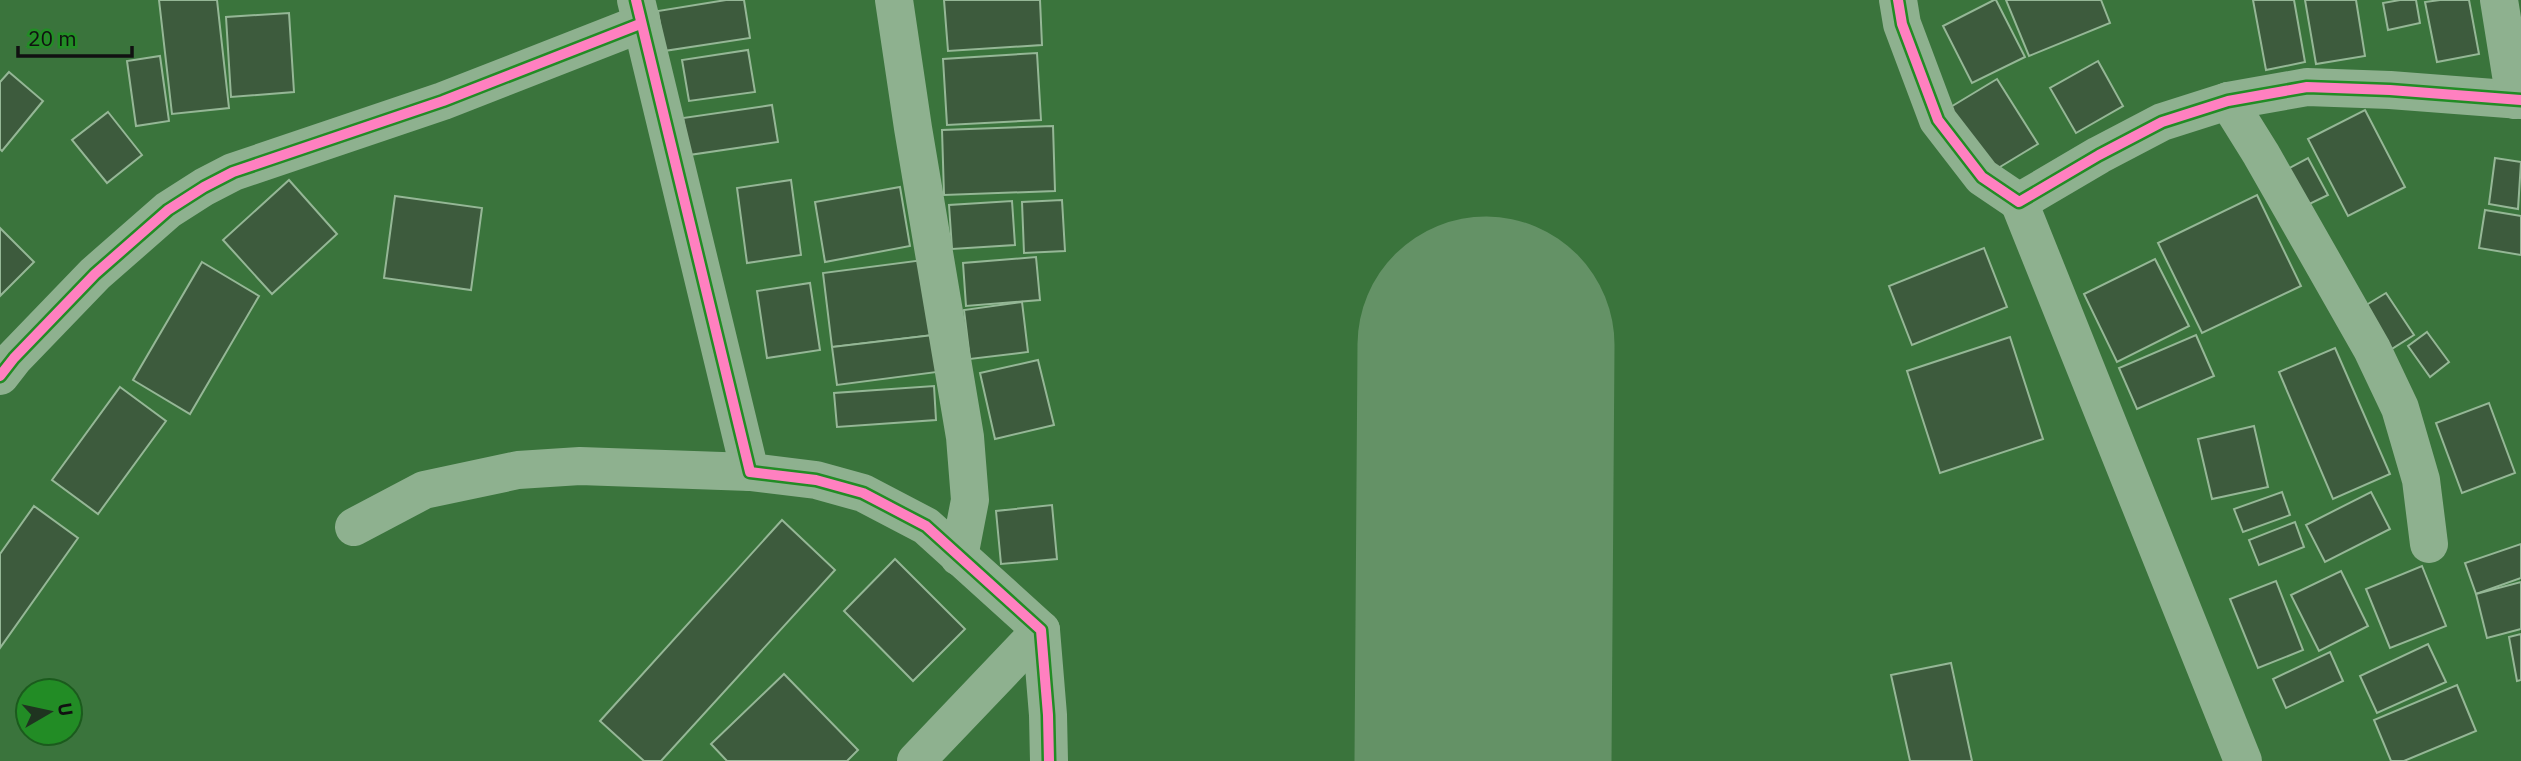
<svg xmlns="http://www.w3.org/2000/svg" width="2521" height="761" font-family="'IBM Plex Sans',sans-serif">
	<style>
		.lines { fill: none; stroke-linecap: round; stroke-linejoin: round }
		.runway { stroke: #649266; stroke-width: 257 }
		.building { fill: #3d5b3d; stroke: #95b796; stroke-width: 2 }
		.minor { stroke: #8eb18f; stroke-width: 38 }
		.cycleway-casing { stroke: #228c25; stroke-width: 15 }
		.cycleway { stroke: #ff80c0; stroke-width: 10 }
	</style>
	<rect width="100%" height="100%" fill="#3a743c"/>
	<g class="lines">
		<polyline class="runway" points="1483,761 1486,345"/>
	</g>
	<g class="building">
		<polygon points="159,0 217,0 229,108 172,114"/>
		<polygon points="726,0 744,0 750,38 664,51 658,11"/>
		<polygon points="944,0 1040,0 1042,45 948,51"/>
		<polygon points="1994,0 1996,0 2025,57 1972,83 1943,26"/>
		<polygon points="2006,0 2101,0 2110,23 2029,56"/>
		<polygon points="2253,0 2294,0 2305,62 2266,70"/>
		<polygon points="2305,0 2356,0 2365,56 2316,64"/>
		<polygon points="2400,0 2416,0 2420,23 2388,30 2383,3"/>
		<polygon points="2440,0 2469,0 2479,54 2437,62 2425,2"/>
		<polygon points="289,13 294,92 231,97 226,17"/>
		<polygon points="748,50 755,92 689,101 682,60"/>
		<polygon points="1037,53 1041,120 947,125 943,59"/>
		<polygon points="160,56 169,121 136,126 127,61"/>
		<polygon points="2098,61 2123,106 2076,133 2050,88"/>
		<polygon points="9,72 43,101 2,151 0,149 0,82"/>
		<polygon points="1997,79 2038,144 1990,173 1949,108"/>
		<polygon points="772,105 778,142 689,155 683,118"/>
		<polygon points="2365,110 2405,187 2348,216 2308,139"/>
		<polygon points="108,112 142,155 107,183 72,140"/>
		<polygon points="1053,126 1055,191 944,195 942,130"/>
		<polygon points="2308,158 2328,195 2299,209 2280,173"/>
		<polygon points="2495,158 2521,162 2518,209 2489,204"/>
		<polygon points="289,180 337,234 272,294 223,240"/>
		<polygon points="791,180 801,255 747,263 737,188"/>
		<polygon points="900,187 910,246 825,262 815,202"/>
		<polygon points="2257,195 2301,286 2202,333 2158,243"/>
		<polygon points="395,196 482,208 471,290 384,278"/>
		<polygon points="1062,200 1065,251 1024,253 1022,202"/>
		<polygon points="1012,201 1015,245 952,249 949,205"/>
		<polygon points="2485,210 2521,216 2521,255 2479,248"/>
		<polygon points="0,228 34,262 0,296"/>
		<polygon points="1984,248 2007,307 1912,345 1889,286"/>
		<polygon points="1036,257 1040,300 966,306 963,263"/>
		<polygon points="2155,259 2189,326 2117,362 2084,294"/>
		<polygon points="923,260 933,335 832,347 823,273"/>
		<polygon points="202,262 259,296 190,414 133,380"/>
		<polygon points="810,283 820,350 767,358 757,291"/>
		<polygon points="2386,293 2414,335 2390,350 2363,307"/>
		<polygon points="1022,302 1028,352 970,359 964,310"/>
		<polygon points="2427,332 2449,362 2430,377 2408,346"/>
		<polygon points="933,335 937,372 837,385 832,347"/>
		<polygon points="2196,335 2214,376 2137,409 2119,368"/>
		<polygon points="2010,337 2043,439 1940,473 1907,371"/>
		<polygon points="2335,348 2390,474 2333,499 2279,372"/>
		<polygon points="1038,360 1054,425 995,439 980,373"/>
		<polygon points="934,386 936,420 837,427 834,393"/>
		<polygon points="120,387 166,421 98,514 52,480"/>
		<polygon points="2489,403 2515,473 2462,493 2436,423"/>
		<polygon points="2254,426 2268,487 2212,499 2198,439"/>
		<polygon points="2282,492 2290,515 2243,532 2234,509"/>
		<polygon points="2371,492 2390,529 2325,562 2306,525"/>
		<polygon points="1052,505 1057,559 1001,564 996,511"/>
		<polygon points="34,506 78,538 0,648 0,554"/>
		<polygon points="782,520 835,570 661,761 644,761 600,721"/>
		<polygon points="2295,522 2304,547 2259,565 2249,540"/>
		<polygon points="2521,544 2521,578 2476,594 2465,563"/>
		<polygon points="895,559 965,629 913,681 844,611"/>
		<polygon points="2422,566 2446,626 2390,648 2366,589"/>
		<polygon points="2341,571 2368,626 2319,651 2291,595"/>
		<polygon points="2276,581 2303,650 2258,668 2230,599"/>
		<polygon points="2521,582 2521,629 2487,638 2476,594"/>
		<polygon points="2521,634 2521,680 2517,681 2509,637"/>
		<polygon points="2428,644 2446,682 2377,713 2360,676"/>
		<polygon points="2330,652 2343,681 2286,708 2273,679"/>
		<polygon points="1951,663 1972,761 1910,761 1891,675"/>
		<polygon points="784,674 858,750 847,761 727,761 711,744"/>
		<polygon points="2457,685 2476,731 2404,761 2391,761 2374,720"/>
	</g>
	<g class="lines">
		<g class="minor">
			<polyline points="636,0 750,472 816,480 863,493 926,526 1041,630 1048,715 1049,761"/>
			<polyline points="894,0 913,128 965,437 970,500 959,557"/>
			<polyline points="1898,0 1902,24 1938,120 1982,177 2019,202 2099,155 2162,122 2228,101 2307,87 2390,90 2521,100"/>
			<polyline points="2499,0 2515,100"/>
			<polyline points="2228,101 2261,154 2372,349 2400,408 2421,480 2429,544"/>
			<polyline points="2019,202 2243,761"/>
			<polyline points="0,376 14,358 95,274 168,210 204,187 233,172 443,101 640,24"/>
			<polyline points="354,527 424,490 518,470 580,466 750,472"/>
			<polyline points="916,761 1041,630"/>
		</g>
		<defs>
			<g id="cycleway">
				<polyline points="636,0 750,472 816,480 863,493 926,526 1041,630 1048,715 1049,761"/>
				<polyline points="1898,0 1902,24 1938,120 1982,177 2019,202 2099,155 2162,122 2228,101 2307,87 2390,90 2521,100"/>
				<polyline points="0,376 14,358 95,274 168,210 204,187 233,172 443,101 640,24"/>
			</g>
		</defs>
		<use href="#cycleway" class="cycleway-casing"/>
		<use href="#cycleway" class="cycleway"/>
	</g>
	<g transform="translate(49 712) rotate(81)"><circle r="33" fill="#228c25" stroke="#1b5b1d" stroke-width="2"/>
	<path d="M0-5L12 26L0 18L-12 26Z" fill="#1f3420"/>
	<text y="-10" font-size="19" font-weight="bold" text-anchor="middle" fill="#111111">U</text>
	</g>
	<path d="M18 46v10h114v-10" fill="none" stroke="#111111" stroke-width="3.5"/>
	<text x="28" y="46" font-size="21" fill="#111111" stroke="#228c25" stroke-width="5" paint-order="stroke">20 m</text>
</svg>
